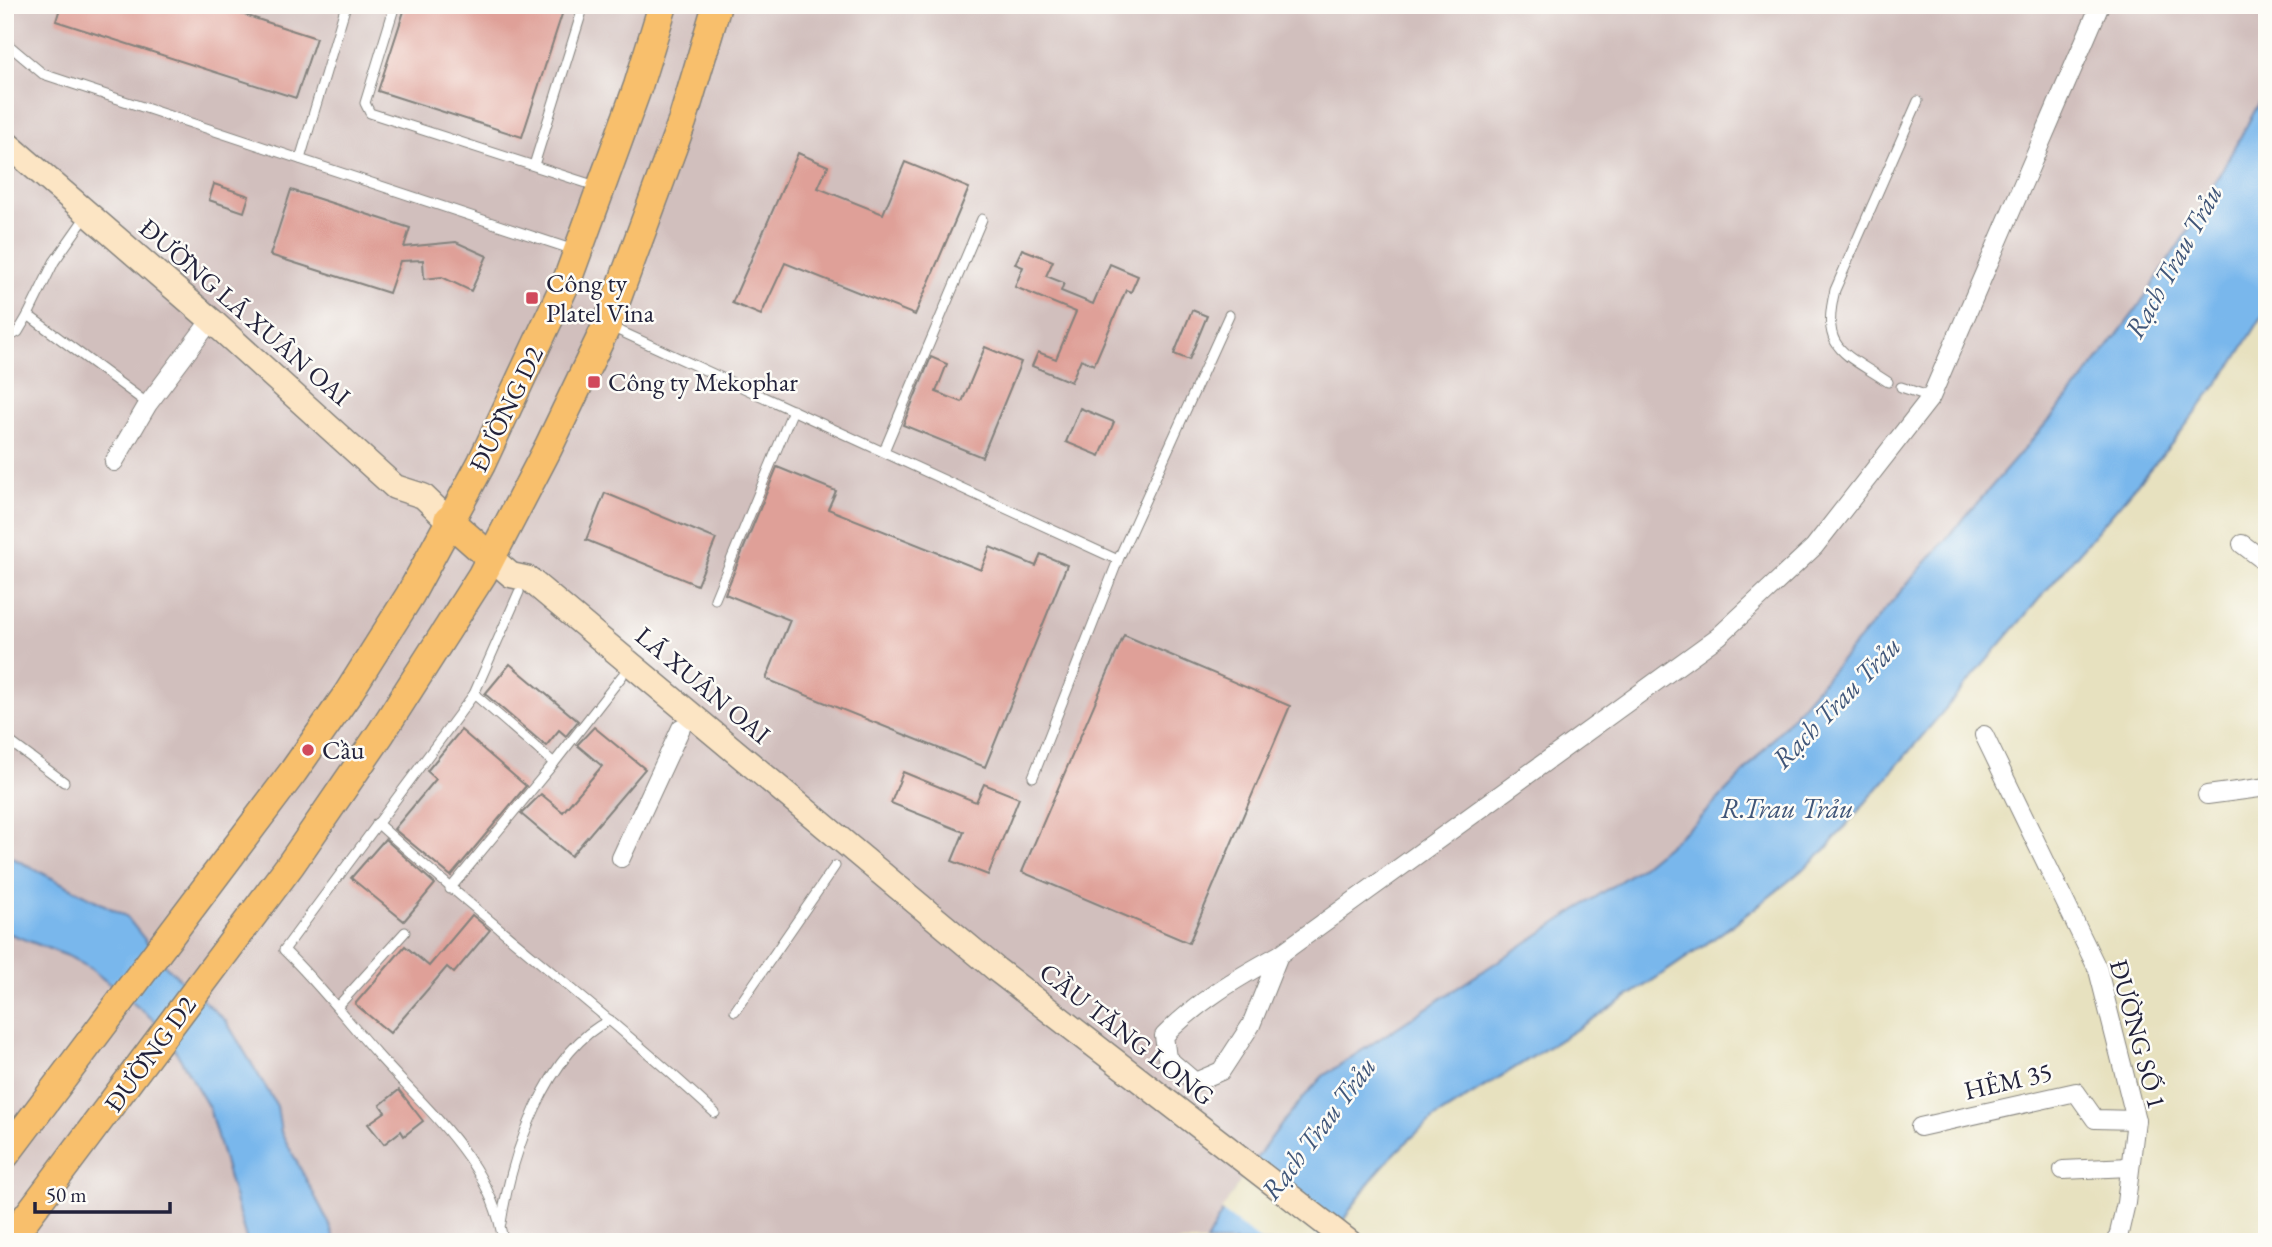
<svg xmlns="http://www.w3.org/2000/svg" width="2272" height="1247" font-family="'EB Garamond',serif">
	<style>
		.industrial { fill: #d1bfbd }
		.water { fill: #79b7ec; stroke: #4e6c94; stroke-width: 2 }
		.pier { fill: #e7e1bf }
		.building { fill: #dfa098 }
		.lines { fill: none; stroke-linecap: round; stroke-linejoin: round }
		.service-casing { stroke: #84827d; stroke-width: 11 }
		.minor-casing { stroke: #84827d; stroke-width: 20 }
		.secondary-casing { stroke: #84827d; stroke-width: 27 }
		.primary-casing { stroke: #84827d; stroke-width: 31 }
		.service { stroke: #fff; stroke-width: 9 }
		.minor { stroke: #fff; stroke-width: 18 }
		.secondary { stroke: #fce5c4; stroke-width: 24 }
		.primary { stroke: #f8bf6c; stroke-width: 28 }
		.poi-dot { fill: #d1495b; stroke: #fdfcf7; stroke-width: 2.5 }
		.labels { text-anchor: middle; stroke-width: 5; stroke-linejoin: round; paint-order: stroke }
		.poi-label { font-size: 26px; fill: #22223b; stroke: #fdfcf7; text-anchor: start }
		.street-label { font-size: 26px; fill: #22223b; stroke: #fdfcf7 }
		.water-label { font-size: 28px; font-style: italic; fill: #405679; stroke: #fdfcf7 }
	</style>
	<rect width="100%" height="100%" fill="#fdfcf7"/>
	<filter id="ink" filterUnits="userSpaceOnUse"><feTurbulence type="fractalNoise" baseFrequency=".0143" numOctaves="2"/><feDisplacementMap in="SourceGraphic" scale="14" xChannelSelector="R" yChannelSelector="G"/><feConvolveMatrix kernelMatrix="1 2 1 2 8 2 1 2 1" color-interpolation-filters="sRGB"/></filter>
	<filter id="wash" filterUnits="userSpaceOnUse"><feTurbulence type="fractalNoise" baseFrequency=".00686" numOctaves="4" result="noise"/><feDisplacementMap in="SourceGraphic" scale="28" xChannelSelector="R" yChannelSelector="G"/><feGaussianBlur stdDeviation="1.57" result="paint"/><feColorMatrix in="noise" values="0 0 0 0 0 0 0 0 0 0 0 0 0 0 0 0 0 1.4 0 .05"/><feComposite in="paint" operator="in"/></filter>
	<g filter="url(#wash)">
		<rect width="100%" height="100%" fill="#e7e1bf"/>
		<polygon class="industrial" points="5,5 2267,5 2267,89 2189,229 2136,310 2075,390 1740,777 1696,822 1640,868 1299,1100 1206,1242 5,1242"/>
		<g class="water">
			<path d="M 2267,89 L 2267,309 L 2234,362 L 2173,442 L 1825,850 C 1708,955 1568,1033 1435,1118 C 1383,1159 1364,1186 1330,1242 L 1206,1242 C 1235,1185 1279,1122 1323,1076 L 1640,868 L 1696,822 L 1740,777 L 2075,390 L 2136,310 L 2189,229 Z"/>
			<polygon points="5,854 126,916 166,966 226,1021 277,1106 281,1132 329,1223 335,1242 247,1242 209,1108 161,1026 91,969 68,956 5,932"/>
		</g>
		<polygon class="pier" points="1242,1178 1328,1242 1262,1242 1221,1211"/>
		<g id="blocks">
			<g class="building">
				<polygon points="61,5 214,5 316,38 296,98 56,21"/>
				<polygon points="406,5 565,5 522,137 378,91"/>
				<polygon points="798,153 828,166 818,188 883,214 905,162 969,188 915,315 785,263 761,315 732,303"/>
				<polygon points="214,184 249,196 244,212 209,200"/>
				<polygon points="291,190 410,228 404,247 456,242 487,256 471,291 442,277 424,279 423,260 400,261 389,293 270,255"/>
				<polygon points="1022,249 1053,261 1046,276 1064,283 1061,291 1093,304 1110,264 1138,276 1131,292 1126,290 1094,365 1081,359 1071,382 1032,366 1038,352 1056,359 1076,312 1015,287 1023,267 1015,264"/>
				<polygon points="1192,310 1207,316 1189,360 1174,354"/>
				<polygon points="985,347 1021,362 982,457 903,425 931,357 947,364 936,392 962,402"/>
				<polygon points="1080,408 1114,422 1100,456 1066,442"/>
				<polygon points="777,467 836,491 828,509 981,570 990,547 1036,566 1041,554 1067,565 985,767 766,679 790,620 725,594"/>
				<polygon points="605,493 716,539 697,585 586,540"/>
				<polygon points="1124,635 1290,706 1189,943 1022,872"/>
				<polygon points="510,664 578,721 566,736 559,730 546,746 485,694"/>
				<polygon points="594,727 645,769 571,856 521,814 541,794 563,812 602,766 577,745"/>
				<polygon points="461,730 526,786 451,876 394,829 436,779 427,771"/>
				<polygon points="903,772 976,802 984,784 1019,798 988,875 952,861 964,832 891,803"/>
				<polygon points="385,839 435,884 404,921 351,878"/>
				<polygon points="472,915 490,930 454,973 447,967 390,1033 355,1004 405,946 429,966"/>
				<polygon points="399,1090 423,1121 404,1136 401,1131 384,1144 368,1124 385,1112 380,1105"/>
			</g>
		</g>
	</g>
	<g filter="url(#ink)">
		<use href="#blocks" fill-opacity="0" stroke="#84827d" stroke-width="2"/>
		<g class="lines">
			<defs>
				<g id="service">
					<polyline points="395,5 365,103 370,113 599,187"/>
					<polyline points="5,42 43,74 574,250"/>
					<polyline points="300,159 346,5"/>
					<polyline points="534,165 584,5"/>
					<polyline points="28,315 54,262 87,215"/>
					<polyline points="609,326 1118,560 1033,777"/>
					<polyline points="5,339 18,332 28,315 148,404"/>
					<path d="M 1888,382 C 1843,352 1820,350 1835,290 L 1918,101"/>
					<polyline points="1901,387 1931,397"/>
					<polyline points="884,451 982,219"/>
					<polyline points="1118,560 1229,315"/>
					<polyline points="715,599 793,410"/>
					<polyline points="474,694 554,763"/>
					<polyline points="5,738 64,782"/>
					<path d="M 377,823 C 487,923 606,1012 715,1113"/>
					<polyline points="450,889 554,763 622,676"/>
					<polyline points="338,1006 405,932"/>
					<polyline points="735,1011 835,866"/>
					<path d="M 501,1223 C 511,1157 546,1050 610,1020"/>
					<path d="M 503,1242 C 493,1164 427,1110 377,1054 C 346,1019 318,983 284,950 L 474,694 L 519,592"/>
				</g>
				<g id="minor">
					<polyline points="114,462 148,404 211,320"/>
					<polyline points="2242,544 2267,563"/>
					<polyline points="1984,735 2098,970 2136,1120 2126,1203 2117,1242"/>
					<polyline points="2207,795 2267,787"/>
					<polyline points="621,858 681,728"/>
					<path d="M 1279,955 L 1251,1025 L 1221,1071 L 1195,1082 L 1167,1058 L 1164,1036 C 1198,1001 1237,978 1279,955 L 1719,636 L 1814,547 L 1931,397 L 2100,5"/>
					<polyline points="1920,1127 2076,1092 2095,1119 2136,1120"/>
					<polyline points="2063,1170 2130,1167"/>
				</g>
				<g id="secondary">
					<polyline points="5,142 211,320 395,487 423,496 448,520"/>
					<polyline points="490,557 511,575 529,579 997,970 1349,1242"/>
				</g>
				<g id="primary">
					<polyline points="448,520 490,557"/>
					<polyline points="5,1155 293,772 347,695 410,595 481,464 568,278 638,86 663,5"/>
					<polyline points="8,1242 291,864 381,733 482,575 548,448 607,325 682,122 717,5"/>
				</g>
			</defs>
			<use href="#service" class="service-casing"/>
			<use href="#minor" class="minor-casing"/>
			<use href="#secondary" class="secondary-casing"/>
			<use href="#primary" class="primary-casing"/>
			<use href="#service" class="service"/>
			<use href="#minor" class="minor"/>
			<use href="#secondary" class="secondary"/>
			<use href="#primary" class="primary"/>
		</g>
	</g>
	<g class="poi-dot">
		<rect x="525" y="291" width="14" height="14" rx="3.5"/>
		<rect x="587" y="375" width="14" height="14" rx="3.5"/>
		<circle cx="308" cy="750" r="7"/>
	</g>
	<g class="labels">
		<g class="poi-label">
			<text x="546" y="292">Công ty<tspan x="546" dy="30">Platel Vina</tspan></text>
			<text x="608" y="391">Công ty Mekophar</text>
			<text x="322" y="759">Cầu</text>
		</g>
		<g class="street-label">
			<text transform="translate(245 312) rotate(41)" y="9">ĐƯỜNG LÃ XUÂN OAI</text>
			<text transform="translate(506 409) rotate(-64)" y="9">ĐƯỜNG D2</text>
			<text transform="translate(703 685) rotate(40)" y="9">LÃ XUÂN OAI</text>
			<text transform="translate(1127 1034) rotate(38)" y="9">CẦU TĂNG LONG</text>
			<text transform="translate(2138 1034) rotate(75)" y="9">ĐƯỜNG SỐ 1</text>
			<text transform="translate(150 1054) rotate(-54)" y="9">ĐƯỜNG D2</text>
			<text transform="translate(2008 1081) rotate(-13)" y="9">HẺM 35</text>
		</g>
		<g class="water-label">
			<text transform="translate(2173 261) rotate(-61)" y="10">Rạch Trau Trảu</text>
			<text transform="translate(1836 702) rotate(-46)" y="10">Rạch Trau Trảu</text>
			<text x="1787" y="818">R.Trau Trảu</text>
			<text transform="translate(1318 1128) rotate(-53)" y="10">Rạch Trau Trảu</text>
		</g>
	</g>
	<rect width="2272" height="1247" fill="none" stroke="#fdfcf7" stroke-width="28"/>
	<path d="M35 1202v10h135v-10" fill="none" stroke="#22223b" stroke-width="3.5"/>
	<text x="46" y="1202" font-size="21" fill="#22223b" stroke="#fdfcf7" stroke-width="5" paint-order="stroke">50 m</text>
</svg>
